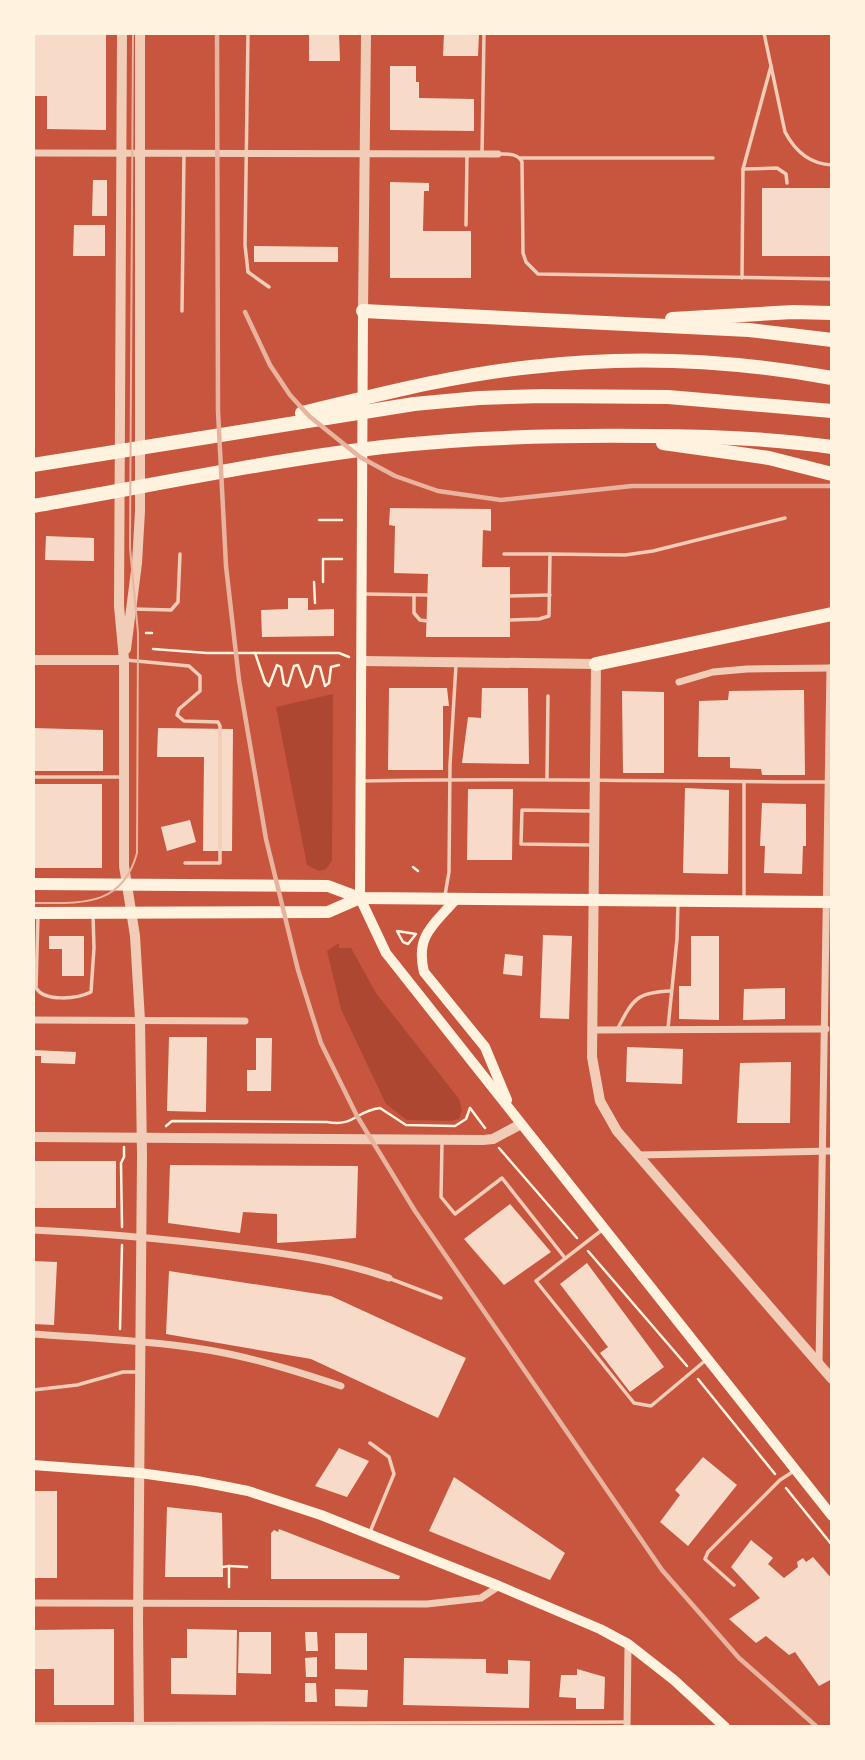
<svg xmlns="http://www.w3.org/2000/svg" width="865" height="1760" font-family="'Archivo Narrow',sans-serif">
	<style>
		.green { fill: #ae4732 }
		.building { fill: #f7dbc8 }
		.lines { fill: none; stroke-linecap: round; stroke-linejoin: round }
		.path { stroke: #fff3e0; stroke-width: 2.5 }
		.service { stroke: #f1ccb7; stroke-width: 3.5 }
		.minor { stroke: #f1ccb7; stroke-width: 7 }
		.tertiary { stroke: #f1ccb7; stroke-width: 10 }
		.secondary { stroke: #fff3e0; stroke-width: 10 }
		.primary { stroke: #fff3e0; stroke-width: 12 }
		.motorway { stroke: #fff3e0; stroke-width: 14 }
		.tram { stroke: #e9b49f; stroke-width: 2 }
		.rail { stroke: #e9b49f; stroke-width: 4.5 }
	</style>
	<rect width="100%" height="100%" fill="#c8553d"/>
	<g class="green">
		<polygon points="333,694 332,861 326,869 319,871 307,865 276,707"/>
		<polygon points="339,943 339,948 351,948 376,993 459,1099 462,1110 459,1119 451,1121 407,1120 386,1104 341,1009 327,951"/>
	</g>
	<g class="building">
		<polygon points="33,33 106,33 106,130 47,129 47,96 33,96"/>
		<polygon points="309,33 339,33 340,61 309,61"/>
		<polygon points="444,33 479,33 478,56 443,56"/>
		<polygon points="390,66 416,66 416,82 419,82 419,98 474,99 474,131 390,130"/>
		<polygon points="93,180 107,180 107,216 92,216"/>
		<polygon points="390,182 429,183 429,191 424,191 423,231 471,231 471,278 390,278"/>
		<rect x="762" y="188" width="70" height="68"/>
		<polygon points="74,225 105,225 105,256 73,256"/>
		<polygon points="254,246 338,247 338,262 254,262"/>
		<polygon points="390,508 491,509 491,531 483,530 482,567 510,567 510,637 426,637 428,574 394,573 395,526 389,525"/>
		<polygon points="46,536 94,538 94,561 45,560"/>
		<polygon points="288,598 308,598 308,610 334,609 334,636 262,637 261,610 288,609"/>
		<polygon points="389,688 447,688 449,706 443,706 443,770 388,770"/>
		<polygon points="482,688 528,688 529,764 462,763 468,717 481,718"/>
		<polygon points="804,690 805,775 762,775 761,769 730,768 730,757 698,757 699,701 728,700 729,691"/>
		<polygon points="622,691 664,692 664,773 623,773"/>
		<polygon points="33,728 103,730 103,771 33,771"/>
		<polygon points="158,728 233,729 232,851 203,851 204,757 157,757"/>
		<rect x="33" y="784" width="69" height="84"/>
		<polygon points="685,788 729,790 728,874 683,873"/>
		<polygon points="468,789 513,789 512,860 467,860"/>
		<polygon points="762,803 806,804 806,846 803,846 802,874 764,873 765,846 760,846"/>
		<polygon points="190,820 196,842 167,851 161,827"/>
		<polygon points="543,935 572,936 569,1019 540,1018"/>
		<polygon points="49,936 84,936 84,976 62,976 62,949 49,949"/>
		<polygon points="691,936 719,936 719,1020 679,1019 679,986 691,986"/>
		<polygon points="505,954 523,956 522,976 503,974"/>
		<polygon points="785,988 785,1019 743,1020 744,989"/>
		<polygon points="169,1037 207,1037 206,1112 167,1111"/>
		<polygon points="256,1038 272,1038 271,1091 247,1091 247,1070 256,1070"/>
		<polygon points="627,1047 683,1049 682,1084 626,1082"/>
		<polygon points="33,1050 76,1052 75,1064 41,1063 41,1056 33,1056"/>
		<polygon points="791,1062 790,1123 737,1123 740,1063"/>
		<rect x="33" y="1161" width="83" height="47"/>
		<polygon points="170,1165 358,1166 356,1238 277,1243 277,1214 243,1212 240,1233 168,1223"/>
		<polygon points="510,1204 551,1252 504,1285 464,1239"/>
		<polygon points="33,1261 57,1262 54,1325 33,1324"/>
		<polygon points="587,1263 664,1367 630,1392 600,1353 608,1347 560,1284"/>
		<polygon points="169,1271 331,1296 466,1358 438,1418 311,1359 166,1334"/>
		<polygon points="339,1448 369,1461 347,1497 315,1486"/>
		<polygon points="703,1457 737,1485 688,1546 660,1522 680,1495 675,1490"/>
		<polygon points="454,1477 565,1553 550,1580 429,1531"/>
		<rect x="33" y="1491" width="24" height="87"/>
		<polygon points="167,1507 222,1513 223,1577 165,1577"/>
		<polygon points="279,1529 400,1576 399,1579 271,1579 271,1533 274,1530 278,1532"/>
		<polygon points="751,1540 773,1558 768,1564 784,1578 798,1567 797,1562 803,1558 806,1562 813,1557 832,1579 832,1679 819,1686 795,1652 789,1655 766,1636 756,1643 729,1619 760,1598 731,1567"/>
		<polygon points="114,1629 114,1705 54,1705 54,1669 33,1669 33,1630"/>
		<polygon points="187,1629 237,1630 236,1695 171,1694 171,1658 187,1658"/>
		<polygon points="239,1632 271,1632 271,1674 238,1673"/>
		<polygon points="305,1632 317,1632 318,1651 306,1651"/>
		<polygon points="335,1633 367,1633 367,1670 335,1669"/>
		<polygon points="317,1657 317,1677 306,1677 305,1658"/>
		<polygon points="404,1658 486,1659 486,1673 508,1674 508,1660 530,1661 529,1708 403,1705"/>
		<polygon points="577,1669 605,1677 604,1709 576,1709 576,1698 559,1697 561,1675 577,1675"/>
		<polygon points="305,1683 316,1683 317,1702 305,1702"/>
		<polygon points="335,1689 368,1690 367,1707 335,1706"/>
	</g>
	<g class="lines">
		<g class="path">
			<polyline points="319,520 342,520"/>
			<polyline points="314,582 315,603"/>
			<polyline points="323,582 323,559 342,559"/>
			<polyline points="146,633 152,633"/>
			<polyline points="153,649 207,653 339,653 349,657"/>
			<polyline points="255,653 265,682 269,686 277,665 281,667 284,684 288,686 294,666 298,665 306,687 310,684 315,666 320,667 325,686 329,683 331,667 339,665"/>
			<polyline points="413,867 418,871"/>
			<polygon points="397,931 416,934 408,944 403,942"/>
			<polyline points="470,1108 485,1128"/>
			<path d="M 166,1126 L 172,1121 L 327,1122 C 355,1127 355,1111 380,1108 L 406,1125 L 455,1126 L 466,1119 L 470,1108"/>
			<polyline points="499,1148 577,1238"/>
			<polyline points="122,1227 121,1163 124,1157 124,1147"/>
			<polyline points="588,1251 687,1366"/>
			<polyline points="120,1329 122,1245"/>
			<polyline points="698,1379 775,1474"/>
			<polyline points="786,1488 832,1545"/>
			<polyline points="229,1566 247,1567"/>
			<polyline points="223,1567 229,1566 229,1587"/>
		</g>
		<g class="service">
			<polyline points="248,33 245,245 248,272 269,287"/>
			<path d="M 764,33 L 785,132 C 795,151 809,164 832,165"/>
			<polyline points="482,154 484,33"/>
			<path d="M 498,154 C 507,154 518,153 522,162 L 523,253 L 526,262 L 538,274 L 832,279"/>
			<polyline points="520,158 713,158"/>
			<polyline points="743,169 777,168 786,174 787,183"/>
			<polyline points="466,225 467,154"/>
			<polyline points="742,278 743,169 771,66"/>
			<polyline points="182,311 184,154"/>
			<polyline points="504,554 550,554"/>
			<polyline points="365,594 427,595"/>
			<polyline points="414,595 414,613 420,620 427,621"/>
			<polyline points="510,596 550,595"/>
			<polyline points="133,609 171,610 178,602 180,554"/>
			<polyline points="510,620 539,619 549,616 550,554 625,555 653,551 785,518"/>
			<polyline points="126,660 189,666 200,676 200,691 179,709 177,715 184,721 218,722 220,726 220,863 185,863"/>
			<polyline points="33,777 122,777"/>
			<polyline points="547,778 548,696"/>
			<path d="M 363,781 C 519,777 675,782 832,782"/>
			<polyline points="591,811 522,810 521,844 592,845"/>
			<polyline points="445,895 449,872 450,765 456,665"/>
			<polyline points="744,899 744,782"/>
			<path d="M 38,915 L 36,988 C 45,1002 77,999 91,992 L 94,948 L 93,915"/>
			<path d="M 618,1028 C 633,999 637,992 671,991"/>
			<polyline points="668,1028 677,939 678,903"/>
			<polyline points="442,1143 441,1197 455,1214 502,1178 565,1258"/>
			<polyline points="602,1230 536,1281 634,1403 651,1406 706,1360"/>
			<polyline points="391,1279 441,1298"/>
			<polyline points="33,1390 77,1385 123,1372 139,1372"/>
			<polyline points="370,1532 394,1474 389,1457 370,1443"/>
			<polyline points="734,1585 705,1559 708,1552 780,1480 794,1471"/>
			<polyline points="33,1724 626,1722"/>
		</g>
		<g class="minor">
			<polyline points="33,153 498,154"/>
			<polyline points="679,682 713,672 747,669 832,668"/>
			<polyline points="33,1020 245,1021"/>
			<polyline points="593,1030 826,1029"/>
			<polyline points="639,1155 832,1151"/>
			<path d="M 33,1230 C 100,1233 165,1239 231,1247 C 284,1253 338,1260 389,1278"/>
			<path d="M 33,1334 C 87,1338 142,1340 195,1348 C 245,1355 293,1370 341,1386"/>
			<polyline points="819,1364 830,668"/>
			<polyline points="33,1603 427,1604 481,1598 499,1586"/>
			<polyline points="627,1727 628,1644"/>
		</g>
		<g class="tertiary">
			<polyline points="122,33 119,606 124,660 124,866 135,936 140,1020 142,1156 138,1622 139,1727"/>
			<polyline points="363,311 366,33"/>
			<polyline points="126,649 137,563 140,511 140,33"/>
			<polyline points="33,660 124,660"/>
			<polyline points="362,661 596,664 592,1057 600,1101 617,1131 832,1379"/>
			<polyline points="33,1137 483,1140 493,1139 521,1124"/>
		</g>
		<g class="secondary">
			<polyline points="363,311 360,898 386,953 832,1516"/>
			<path d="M 456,899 C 434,925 415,935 424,972 L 485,1047 L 507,1100"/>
			<polyline points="33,1465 140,1473 197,1481 248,1491 321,1515 499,1586 600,1629 628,1644 674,1680 725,1727"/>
		</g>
		<g class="primary">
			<polyline points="33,884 328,886 360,898 832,902"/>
			<polyline points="33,913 328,912 360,898"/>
		</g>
		<g class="motorway">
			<polyline points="363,311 749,330 832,340"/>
			<polyline points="672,319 793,312 832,313"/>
			<path d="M 302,413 C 377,395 453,375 531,367 C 631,355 733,360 832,378"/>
			<polyline points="663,443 769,458 832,474"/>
			<polyline points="33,465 414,404 479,398 543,396 668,397 832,411"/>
			<path d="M 33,506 C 149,486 266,461 383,447 C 470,437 559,435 647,436 C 709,436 770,438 832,447"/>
			<polyline points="596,664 832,614"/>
		</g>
		<path class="tram" d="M 33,903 C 80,903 122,908 137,853 L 138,633 L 130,548 L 133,33"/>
		<g class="rail">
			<polyline points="217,33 218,411 226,566 239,680 266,839 298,970 321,1043 357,1116 415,1211 662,1570 739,1658 817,1727"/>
			<polyline points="245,312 270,365 290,395 309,416 360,457 395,476 438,491 501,500 632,486 832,486"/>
		</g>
	</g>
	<rect width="865" height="1760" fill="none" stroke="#fff3e0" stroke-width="70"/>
</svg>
